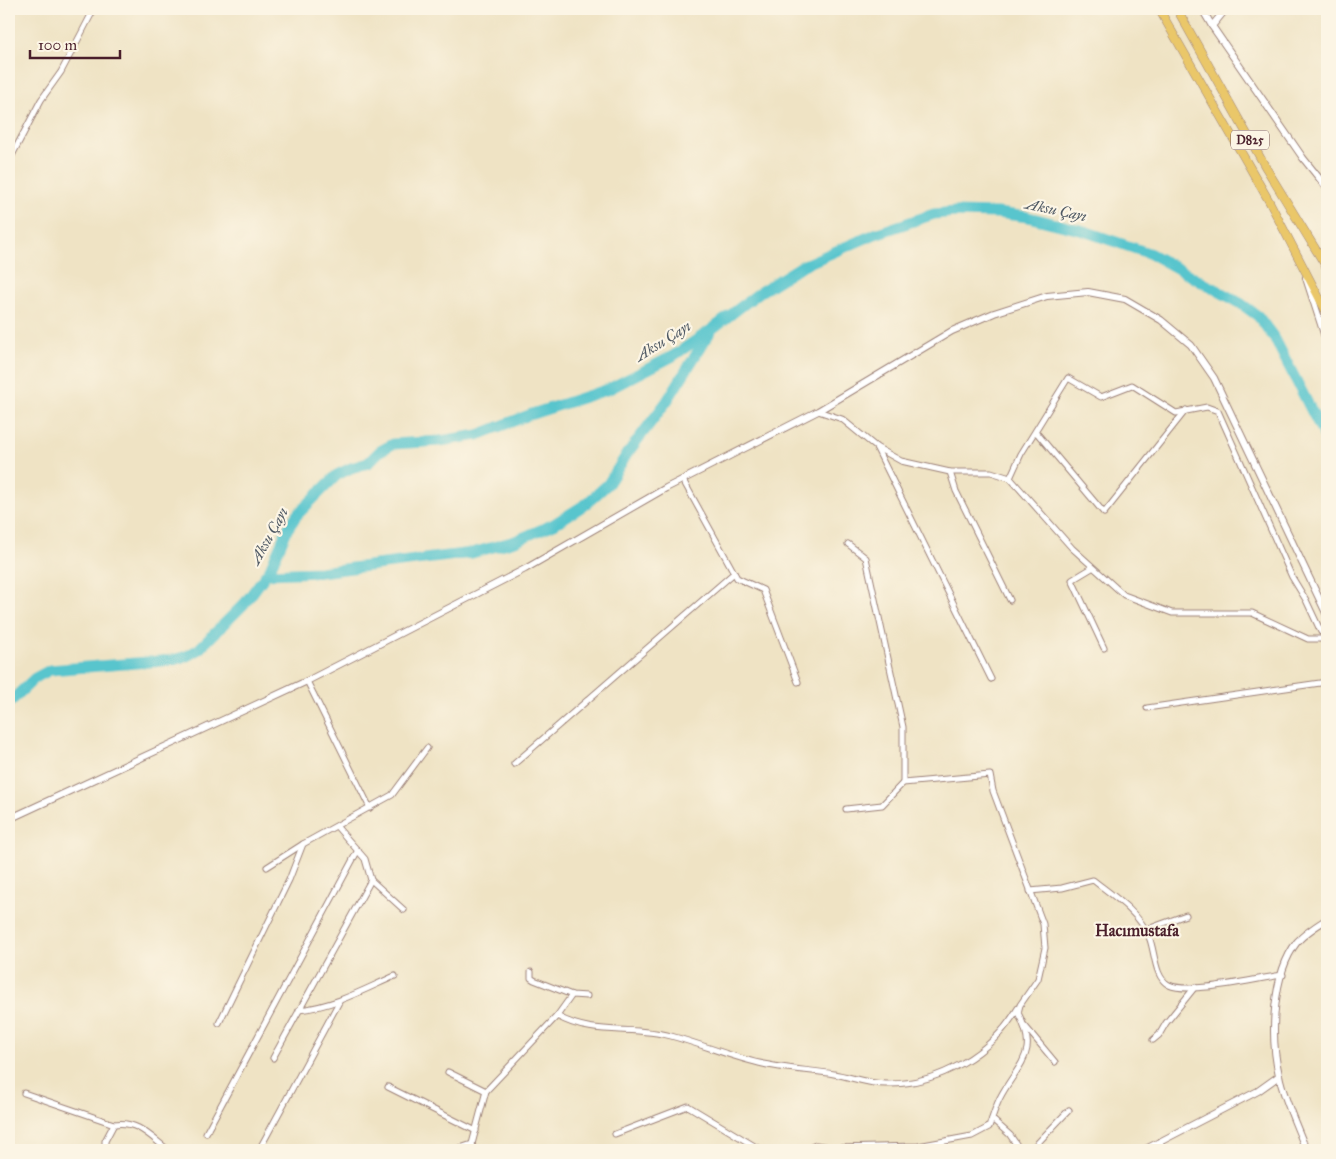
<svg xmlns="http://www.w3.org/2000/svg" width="1336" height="1159" font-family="'IM FELL Great Primer',serif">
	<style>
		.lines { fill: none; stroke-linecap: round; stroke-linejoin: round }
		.river { stroke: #58c5cd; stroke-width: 11 }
		.minor-casing { stroke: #9c8178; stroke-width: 7 }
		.tertiary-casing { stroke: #9c8178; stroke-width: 8 }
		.trunk-casing { stroke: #9c8178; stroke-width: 9 }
		.minor { stroke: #fff; stroke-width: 5 }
		.tertiary { stroke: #fff; stroke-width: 6 }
		.trunk { stroke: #eac769; stroke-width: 8 }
		.labels { text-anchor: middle; stroke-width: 4.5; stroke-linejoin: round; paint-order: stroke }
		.shield { fill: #fcf5e5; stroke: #7f5f63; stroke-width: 1 }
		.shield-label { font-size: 12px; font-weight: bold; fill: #4a1f2b }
		.water-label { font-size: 15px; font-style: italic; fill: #4f5964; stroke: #fcf5e5 }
		.quarter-label { font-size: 16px; font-weight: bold; fill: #4a1f2b; stroke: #fcf5e5 }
	</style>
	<rect width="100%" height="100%" fill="#fcf5e5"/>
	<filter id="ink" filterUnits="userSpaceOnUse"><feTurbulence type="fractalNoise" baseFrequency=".02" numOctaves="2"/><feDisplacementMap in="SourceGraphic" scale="10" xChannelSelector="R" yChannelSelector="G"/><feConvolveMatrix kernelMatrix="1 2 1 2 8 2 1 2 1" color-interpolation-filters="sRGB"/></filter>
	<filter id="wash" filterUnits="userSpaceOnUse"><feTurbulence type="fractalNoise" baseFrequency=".0096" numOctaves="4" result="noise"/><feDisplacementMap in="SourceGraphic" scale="20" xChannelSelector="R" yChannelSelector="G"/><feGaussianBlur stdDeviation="1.12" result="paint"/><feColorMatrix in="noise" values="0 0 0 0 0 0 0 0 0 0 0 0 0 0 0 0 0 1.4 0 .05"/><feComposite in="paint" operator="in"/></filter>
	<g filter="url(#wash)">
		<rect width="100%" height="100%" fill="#efe3c4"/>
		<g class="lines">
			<g class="river">
				<polyline points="267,574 320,572 472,553 515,541 554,524 586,504 608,484 627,454 667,401 709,334"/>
				<polyline points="9,703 35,678 50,670 173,660 187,656 199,649 245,603 270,569 287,530 297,515 337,475 351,468 368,463 380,451 393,444 440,441 478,435 529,415 609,389 673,356 711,330 760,292 802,266 875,234 934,214 955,212 997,213 1028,217 1084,231 1151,254 1240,303 1258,316 1275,339 1327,441"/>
			</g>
		</g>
	</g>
	<g filter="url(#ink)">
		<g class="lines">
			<defs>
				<g id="minor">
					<polyline points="9,161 41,100 61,72 94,9"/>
					<polyline points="818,411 842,419 876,447 901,461 950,472 991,472 1010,478 1072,548 1124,595 1172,613 1252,613 1308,639 1327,639"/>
					<polyline points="1036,432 1104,513 1186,410"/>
					<polyline points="876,447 991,679"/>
					<polyline points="950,472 956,491 1010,600"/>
					<polyline points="1010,478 1021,454 1068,378 1101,397 1132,385 1176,413 1207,407 1218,411 1292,577 1306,600 1321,632 1327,634"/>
					<polyline points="683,480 737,578 763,590 798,682"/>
					<polyline points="848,544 866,558 903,727 903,783"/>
					<polyline points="1092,568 1072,580 1104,648"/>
					<polyline points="307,681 370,808"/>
					<polyline points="1147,708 1327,682"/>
					<polyline points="514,764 734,573"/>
					<polyline points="337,827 365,859 371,880 404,910"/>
					<polyline points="267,867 303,844 392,795 427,748"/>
					<path d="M 1030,891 L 1062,888 L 1093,880 C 1112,895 1140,913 1149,937 C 1155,950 1154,978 1169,985 C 1190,995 1257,978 1283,975"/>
					<polyline points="1145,930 1186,915"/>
					<polyline points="531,972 531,978 534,980 572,995 587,996"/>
					<path d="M 299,1010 C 335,1006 363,990 395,976"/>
					<polyline points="557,1016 572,995"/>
					<polyline points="219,1023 289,880 303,844"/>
					<polyline points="1025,1026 1055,1062"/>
					<polyline points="1153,1040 1159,1035 1166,1023 1195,987"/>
					<polyline points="273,1058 371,880"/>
					<polyline points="448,1072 486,1091"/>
					<polyline points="388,1087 476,1131"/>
					<path d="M 24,1093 L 114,1124 C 137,1120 151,1137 168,1150"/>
					<polyline points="992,1119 1010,1135 1020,1150"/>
					<polyline points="206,1133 358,850"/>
					<polyline points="615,1134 688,1106 761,1150"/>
					<polyline points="105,1150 105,1141 114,1124"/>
					<polyline points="259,1150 339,1002"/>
					<polyline points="454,1150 472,1144"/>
					<path d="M 474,1150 L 472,1144 L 486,1091 L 557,1016 C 594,1037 632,1025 671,1036 C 701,1044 729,1056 759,1063 C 783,1069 809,1070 834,1074 C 851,1077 869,1084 886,1084 C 939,1085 992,1053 1018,1008"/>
					<path d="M 805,1150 L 816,1145 L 838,1148 L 918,1146 L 972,1136 L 989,1127 C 993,1116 996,1104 1002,1094 C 1021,1061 1039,1052 1018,1013 L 1020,1005 L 1038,979 L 1045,948 L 1043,924 L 993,791 L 990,775 L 903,783 L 882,805 L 846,809"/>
					<polyline points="1031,1150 1069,1110"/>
				</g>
				<g id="tertiary">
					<polyline points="1202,9 1212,26 1303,158 1327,188"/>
					<polyline points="1212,26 1226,9"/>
					<polyline points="1306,278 1327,343"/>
					<polyline points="9,819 307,681 525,569 666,488 818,411 952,331 994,313 1047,296 1088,292 1125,299 1161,320 1191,345 1214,378 1327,615"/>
					<polyline points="1144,1150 1258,1091 1279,1076"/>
					<path d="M 1306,1150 C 1297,1126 1284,1100 1279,1075 C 1270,1037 1272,974 1297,942 C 1306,932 1316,926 1327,919"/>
				</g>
				<g id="trunk">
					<polyline points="1159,9 1269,201 1327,313"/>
					<polyline points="1177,9 1266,168 1327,268"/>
				</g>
			</defs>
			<use href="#minor" class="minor-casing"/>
			<use href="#tertiary" class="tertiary-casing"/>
			<use href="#trunk" class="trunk-casing"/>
			<use href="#minor" class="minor"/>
			<use href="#tertiary" class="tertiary"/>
			<use href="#trunk" class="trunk"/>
		</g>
	</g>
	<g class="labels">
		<rect class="shield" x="1231" y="130.5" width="38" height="19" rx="4"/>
		<g class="shield-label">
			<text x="1250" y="144">D825</text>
		</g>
		<g class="water-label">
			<text transform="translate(1056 210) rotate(12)" y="5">Aksu Çayı</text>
			<text transform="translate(663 341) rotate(-32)" y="5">Aksu Çayı</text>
			<text transform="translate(269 536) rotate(-61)" y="5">Aksu Çayı</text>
		</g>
		<g class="quarter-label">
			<text x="1137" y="936">Hacımustafa</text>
		</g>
	</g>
	<rect width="1336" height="1159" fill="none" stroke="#fcf5e5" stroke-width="30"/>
	<path d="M30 50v8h90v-8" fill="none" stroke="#4a1f2b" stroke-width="2.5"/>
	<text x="38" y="50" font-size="15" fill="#4a1f2b" stroke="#fcf5e5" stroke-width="4" paint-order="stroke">100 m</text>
</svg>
